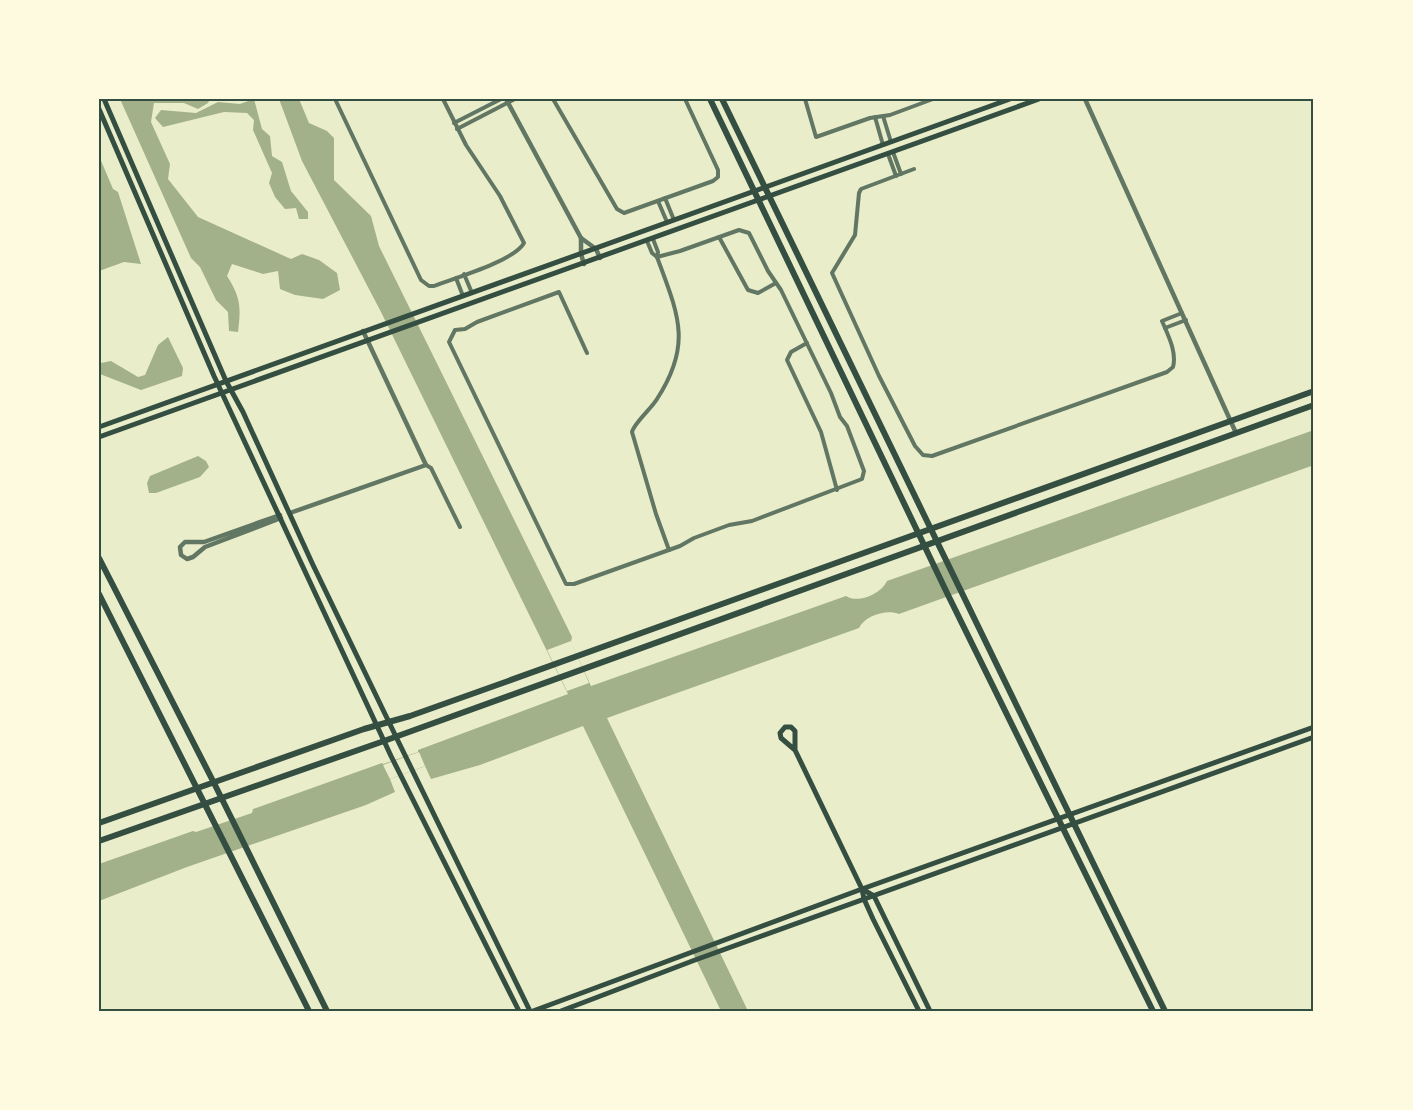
<svg xmlns="http://www.w3.org/2000/svg" width="1413" height="1110" font-family="'Golos Text',sans-serif">
	<style>
		.water { fill: #a3b18a }
		.pier { fill: #e9edc9 }
		.lines { fill: none; stroke-linecap: round; stroke-linejoin: round }
		.minor { stroke: #617663; stroke-width: 4 }
		.tertiary { stroke: #617663; stroke-width: 4.5 }
		.secondary { stroke: #344e41; stroke-width: 5 }
		.primary { stroke: #344e41; stroke-width: 6 }
		.neatline { fill: none; stroke: #344e41; stroke-width: 2 }
	</style>
	<rect width="100%" height="100%" fill="#e9edc9"/>
	<g class="water">
		<path d="M 120,99 L 210,99 L 208,103 L 198,109 L 184,103 L 154,103 L 151,122 L 170,164 L 168,179 L 198,217 L 291,259 L 302,254 L 319,260 L 337,273 L 340,290 L 323,299 L 295,295 L 280,289 L 278,271 L 263,274 L 232,264 L 227,276 C 241,298 241,307 238,332 L 229,331 L 228,312 L 216,300 L 200,267 L 191,258 Z"/>
		<polygon points="254,99 262,129 270,136 272,156 282,162 291,191 308,212 308,219 299,219 296,208 285,209 275,197 269,183 272,173 253,130 254,120 247,113 224,112 163,127 155,118 161,110 196,113 218,102 240,104"/>
		<path d="M 279,99 L 299,99 L 309,123 L 327,131 L 334,138 L 334,180 L 371,216 L 379,246 L 572,637 L 571,642 L 591,686 L 846,596 C 858,604 881,594 887,581 L 1314,430 L 1314,465 L 899,614 C 886,609 865,616 859,628 L 607,718 L 748,1011 L 721,1011 L 583,726 L 480,765 L 431,779 L 425,766 L 423,767 L 390,779 L 395,792 L 366,805 L 187,867 L 99,901 L 99,864 L 193,831 L 196,832 L 252,813 L 253,809 L 382,763 L 383,764 L 418,752 L 418,750 L 568,694 L 381,312 L 302,161 Z"/>
		<polygon points="99,156 113,189 118,192 141,264 124,262 99,271"/>
		<polygon points="168,337 183,368 182,376 141,390 100,374 101,363 111,361 138,377 145,375 158,345"/>
		<polygon points="198,456 206,461 209,467 200,477 156,493 149,493 147,483 150,476"/>
	</g>
	<g class="pier">
		<polygon points="571,641 589,683 567,691 547,650"/>
		<polygon points="419,752 425,766 390,779 383,765"/>
	</g>
	<g class="lines">
		<g class="minor">
			<path d="M 335,99 L 421,280 L 429,286 L 434,286 C 455,278 514,261 524,243 L 500,196 L 466,145 L 443,99"/>
			<polyline points="553,99 617,209 624,213 713,181 718,177 718,170 685,99"/>
			<polyline points="805,99 816,137 870,118 890,115 933,99"/>
			<polyline points="883,116 891,142"/>
			<polyline points="875,117 883,145"/>
			<polyline points="454,123 501,99"/>
			<polyline points="457,129 515,99"/>
			<polyline points="893,152 901,174"/>
			<polyline points="888,154 896,176"/>
			<path d="M 914,169 L 861,189 L 859,193 L 855,235 L 832,273 L 879,376 L 915,446 L 923,455 L 932,456 L 1167,372 L 1173,367 C 1177,352 1168,335 1162,321 L 1182,313"/>
			<polyline points="665,198 674,220"/>
			<polyline points="658,201 667,222"/>
			<polyline points="719,237 748,290 758,293 776,283"/>
			<path d="M 653,239 L 658,252 L 657,257 C 678,314 693,344 657,399 C 651,409 634,423 632,432 L 656,514 L 669,550"/>
			<polyline points="647,241 652,253 657,257"/>
			<polyline points="464,274 472,293"/>
			<polyline points="456,278 463,296"/>
			<polyline points="1165,328 1186,320"/>
			<polyline points="807,343 791,352 787,360 821,432 837,490"/>
			<polyline points="587,353 559,292 477,322 465,329 455,330 449,342 566,584 574,584 680,546 694,538 729,525 752,521 862,479 864,471 847,426 840,417 831,393 781,290 768,271 749,233 739,230 680,251 657,257"/>
			<polyline points="426,465 431,468 460,527"/>
		</g>
		<g class="tertiary">
			<polyline points="506,99 581,238 596,249 600,258"/>
			<polyline points="1085,99 1236,433"/>
			<polyline points="581,238 581,254 584,264"/>
			<polyline points="290,513 426,465 363,331"/>
			<polyline points="280,515 204,542 185,542 180,547 181,555 187,559 193,557 205,547 281,518"/>
		</g>
		<g class="secondary">
			<polyline points="104,99 226,381 243,412 313,565 400,745 530,1011"/>
			<polyline points="99,109 214,376 391,756 519,1011"/>
			<polyline points="99,427 1010,99"/>
			<polyline points="99,437 1039,99"/>
			<polyline points="795,750 781,738 780,733 785,727 791,727 795,731 795,750 862,889 864,899 873,919 919,1011"/>
			<polyline points="862,889 874,896 930,1011"/>
			<polyline points="533,1011 862,889 1314,727"/>
			<polyline points="561,1011 695,960 1314,737"/>
		</g>
		<g class="primary">
			<polyline points="710,99 948,595 1153,1011"/>
			<polyline points="722,99 1165,1011"/>
			<polyline points="99,558 214,783 327,1011"/>
			<polyline points="99,594 309,1011"/>
			<polyline points="99,823 364,729 410,716 497,685 1314,391"/>
			<polyline points="99,841 384,741 1314,405"/>
		</g>
	</g>
	<rect width="1413" height="1110" fill="none" stroke="#fefae0" stroke-width="201"/>
	<rect x="100" y="100" width="1212" height="910" class="neatline"/>
</svg>
